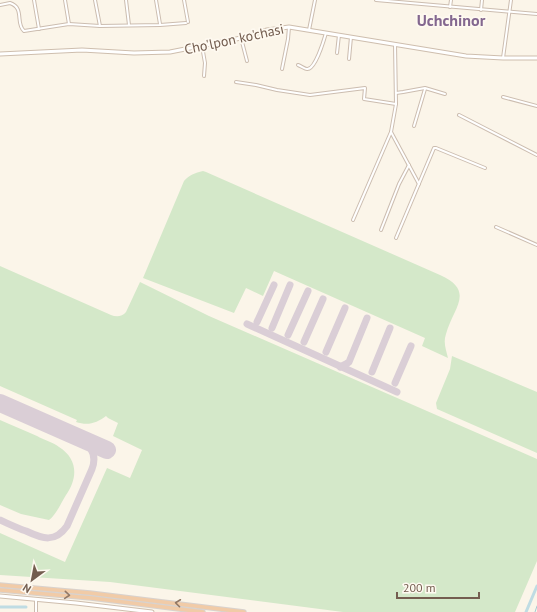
<svg xmlns="http://www.w3.org/2000/svg" width="537" height="612" font-family="'PT Sans',sans-serif">
	<style>
		.green { fill: #d4e8c9 }
		.lines { fill: none; stroke-linecap: round; stroke-linejoin: round }
		.stream { stroke: #a6cbd4; stroke-width: 1 }
		.canal { stroke: #bfdce3; stroke-width: 3 }
		.taxiway { stroke: #daced6; stroke-width: 7 }
		.runway { stroke: #daced6; stroke-width: 18 }
		.minor-casing { stroke: #ccbdb0; stroke-width: 4 }
		.secondary-casing { stroke: #cebeae; stroke-width: 5 }
		.trunk-casing { stroke: #d8d2ce; stroke-width: 5.5 }
		.minor { stroke: #fff; stroke-width: 2 }
		.secondary { stroke: #fff; stroke-width: 3 }
		.trunk { stroke: #f1cba7; stroke-width: 3.5 }
		.oneway { stroke: #927865 }
		.labels { text-anchor: middle; stroke-width: 3.5; stroke-linejoin: round; paint-order: stroke }
		.street-label { font-size: 14px; fill: #735d4f; stroke: #fef9f0 }
		.quarter-label { font-size: 16px; font-weight: bold; fill: #83678f; stroke: #fef9f0 }
	</style>
	<rect width="100%" height="100%" fill="#fbf5e9"/>
	<g class="green">
		<path d="M 203,171 L 206,172 L 440,275 C 476,291 453,308 446,334 C 443,342 446,350 448,358 L 422,346 L 425,338 L 274,271 L 263,296 L 246,288 L 234,313 L 143,278 L 184,181 C 189,175 195,173 203,171 Z"/>
		<path d="M 0,266 L 111,315 C 116,317 122,317 126,312 L 140,282 L 209,316 L 537,459 L 537,561 L 515,612 L 343,612 L 110,582 L 0,575 L 0,533 L 65,562 L 107,468 L 130,478 L 142,450 L 113,436 L 118,423 L 108,418 L 106,416 C 97,423 88,426 76,422 L 77,420 L 0,386 Z"/>
		<polygon points="452,356 537,392 537,453 437,409 436,403 450,369"/>
		<path d="M 0,420 C 12,425 25,431 37,436 C 44,440 53,442 59,447 C 78,459 78,478 66,495 C 61,503 56,515 49,520 L 21,514 L 0,505 Z"/>
	</g>
	<g class="lines">
		<polyline class="stream" points="535,612 537,606"/>
		<g class="canal">
			<polyline points="0,607 26,607"/>
			<polyline points="526,612 537,586"/>
		</g>
		<g class="taxiway">
			<polyline points="257,322 274,285"/>
			<polyline points="247,324 397,392"/>
			<polyline points="272,328 290,285"/>
			<polyline points="288,335 308,291"/>
			<polyline points="304,342 323,299"/>
			<polyline points="326,352 345,308"/>
			<polyline points="340,367 346,364 349,362 367,318"/>
			<polyline points="372,372 390,328"/>
			<polyline points="395,383 411,346"/>
			<path d="M 0,520 C 9,524 17,528 26,531 C 43,539 55,543 67,526 L 92,469 C 97,456 92,446 80,438"/>
		</g>
		<polyline class="runway" points="0,403 107,450"/>
		<defs>
			<g id="minor">
				<polyline points="34,0 39,29"/>
				<polyline points="65,0 69,24"/>
				<polyline points="95,0 100,26"/>
				<polyline points="126,0 129,25"/>
				<polyline points="156,0 160,24"/>
				<polyline points="184,0 188,22"/>
				<polyline points="376,0 537,14"/>
				<path d="M 0,5 L 10,3 C 25,8 15,23 24,31 L 69,24 L 100,26 L 160,25 L 186,23"/>
				<polyline points="450,7 451,0"/>
				<polyline points="481,10 482,0"/>
				<polyline points="309,30 315,0"/>
				<polyline points="241,38 247,61"/>
				<polyline points="395,44 396,104 391,132 419,184"/>
				<polyline points="202,46 205,63 204,76"/>
				<polyline points="337,53 339,35"/>
				<polyline points="503,58 511,0"/>
				<polyline points="349,59 351,37"/>
				<path d="M 298,65 C 301,66 305,69 307,69 C 315,70 324,40 326,33"/>
				<polyline points="282,69 288,39 289,27"/>
				<polyline points="236,82 256,85 277,90 310,95 365,88 364,99 396,104"/>
				<polyline points="396,93 403,92 425,88 445,94"/>
				<polyline points="503,97 537,106"/>
				<polyline points="459,115 537,155"/>
				<polyline points="414,126 425,89"/>
				<polyline points="353,220 391,132"/>
				<polyline points="496,227 537,245"/>
				<polyline points="381,230 399,184 409,165"/>
				<polyline points="396,238 434,148 436,148 485,168"/>
				<polyline points="36,612 36,599"/>
			</g>
			<g id="secondary">
				<polyline points="0,54 82,50 134,53 170,52 241,38 267,30 289,27 466,56 503,58 537,58"/>
				<polyline points="0,596 76,603 152,612"/>
			</g>
			<g id="trunk">
				<polyline points="0,585 90,593 244,612"/>
				<polyline points="0,590 91,598 203,612"/>
			</g>
		</defs>
		<use href="#minor" class="minor-casing"/>
		<use href="#secondary" class="secondary-casing"/>
		<use href="#trunk" class="trunk-casing"/>
		<use href="#minor" class="minor"/>
		<use href="#secondary" class="secondary"/>
		<use href="#trunk" class="trunk"/>
	</g>
	<defs><path id="oneway-chevron" d="M-2-3.5L2.5 0L-2 3.5" fill="none" stroke-width="1.6" stroke-linecap="round" stroke-linejoin="round"/></defs>
	<g class="oneway">
		<use href="#oneway-chevron" transform="translate(67 595) rotate(5)"/>
		<use href="#oneway-chevron" transform="translate(178 603) rotate(-173)"/>
	</g>
	<g class="labels">
		<g class="street-label">
			<text transform="translate(234 39) rotate(-12)" y="5">Cho'lpon ko'chasi</text>
		</g>
		<g class="quarter-label">
			<text x="451" y="26">Uchchinor</text>
		</g>
	</g>
	<g transform="translate(32 580) rotate(212)" stroke="#fef9f0" stroke-width="3" paint-order="stroke">
	<path d="M0-3L7 15L0 10L-7 15Z" fill="#735d4f"/>
	<text y="-6" font-size="11" font-weight="bold" text-anchor="middle" fill="#735d4f">N</text>
	</g>
	<path d="M397 592v6h82v-6" fill="none" stroke="#735d4f" stroke-width="2"/>
	<text x="403" y="592" font-size="12" fill="#735d4f" stroke="#fef9f0" stroke-width="3" paint-order="stroke">200 m</text>
</svg>
